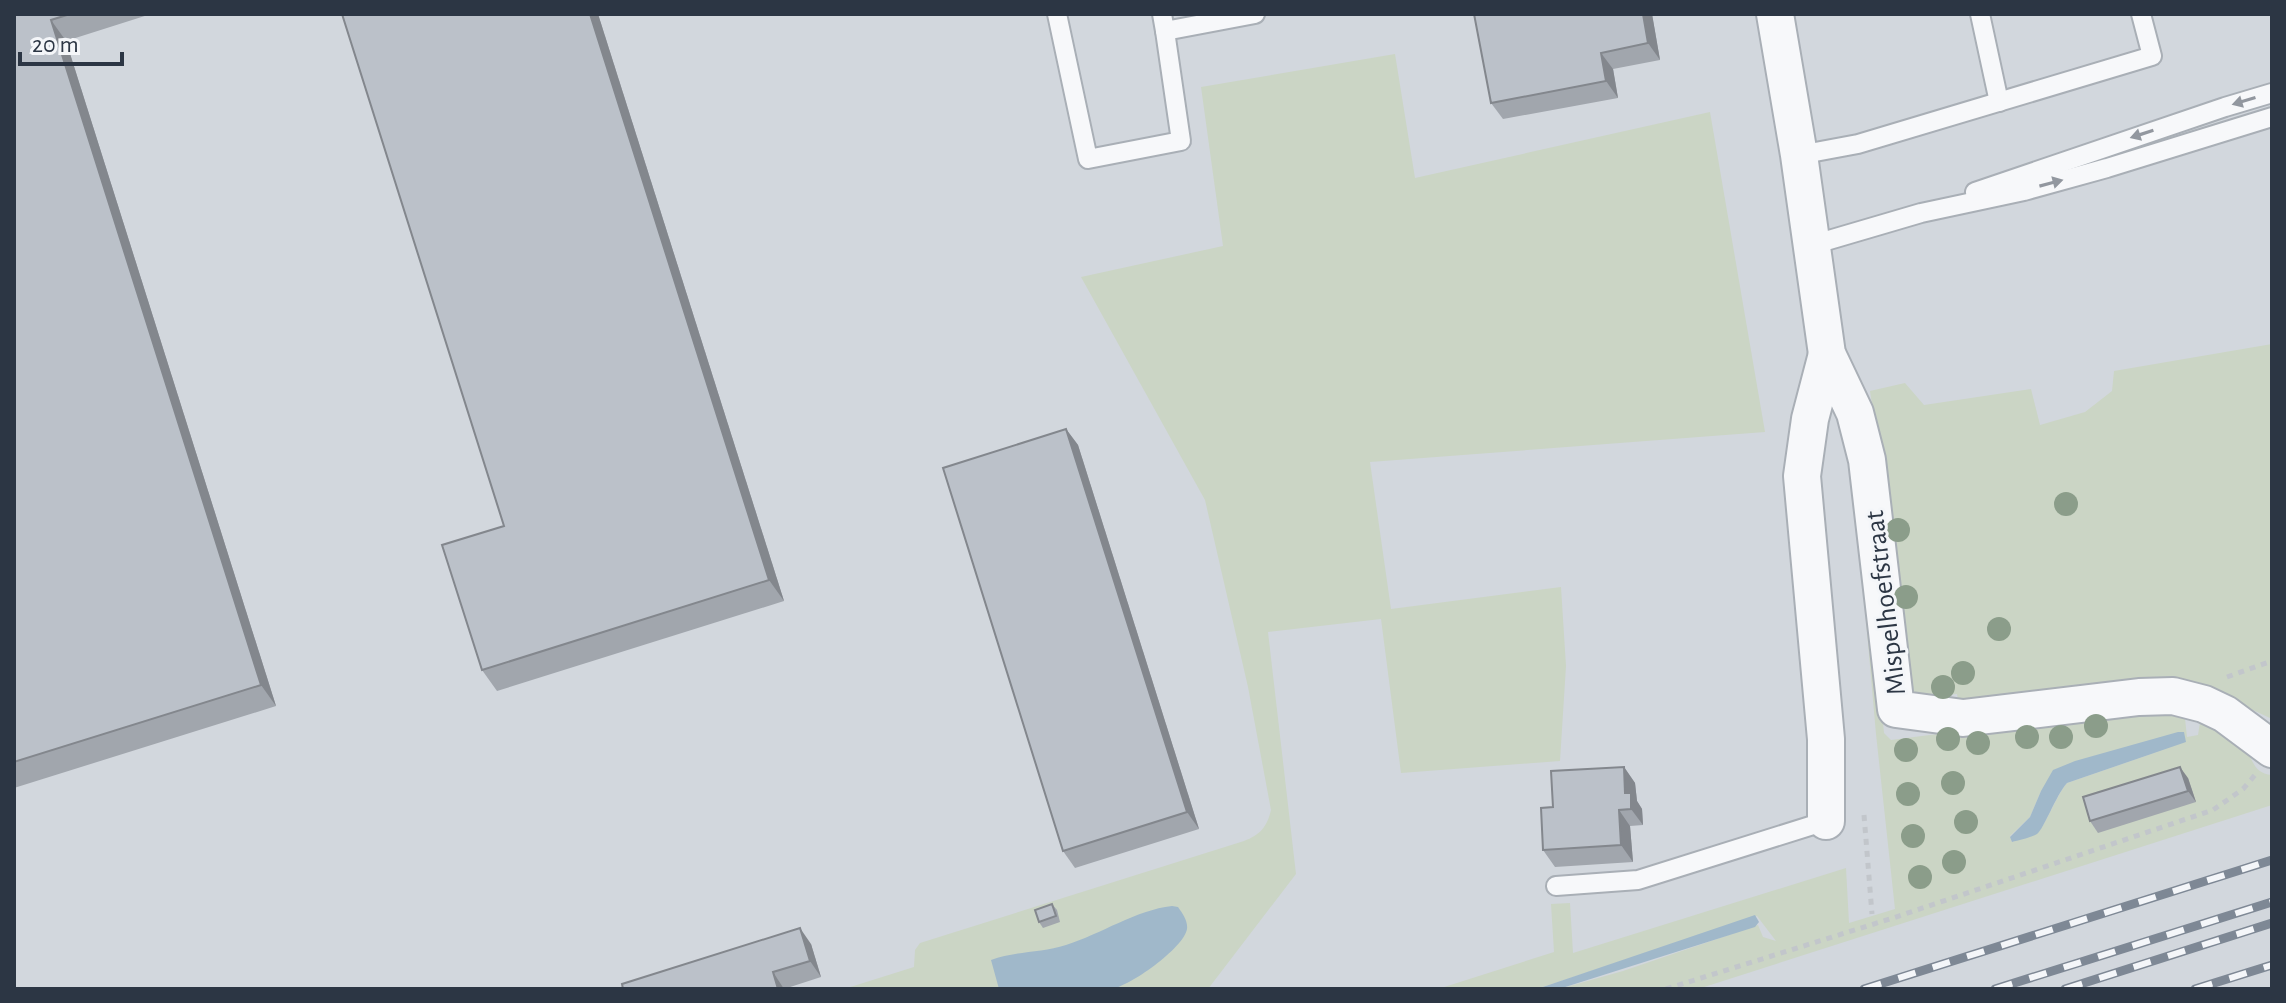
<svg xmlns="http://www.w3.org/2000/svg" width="2286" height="1003" font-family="'Alegreya Sans',sans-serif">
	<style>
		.built { fill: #d2d7dd }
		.green { fill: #cbd5c5; fill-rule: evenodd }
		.water { fill: #a0b8ca }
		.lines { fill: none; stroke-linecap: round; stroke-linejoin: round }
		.service-casing { stroke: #a9afb6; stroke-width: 22 }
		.minor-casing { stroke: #a9afb6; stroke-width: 40 }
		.path { stroke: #c2c6cb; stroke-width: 5; stroke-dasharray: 6 6; stroke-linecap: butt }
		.service { stroke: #f7f8fa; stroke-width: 18 }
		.minor { stroke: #f7f8fa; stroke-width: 36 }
		.rail-casing { stroke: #7e8895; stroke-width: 9 }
		.rail { stroke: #f4f6f9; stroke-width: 6; stroke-dasharray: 18; stroke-linecap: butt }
		.tree { fill: #8b9d8a }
		.wall { fill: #a1a6ad }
		.shaded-wall { fill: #83878d }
		.building { fill: #bbc1c9; stroke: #83878d; stroke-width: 2 }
		.oneway { fill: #92979f }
		.labels { text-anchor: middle; stroke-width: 6; stroke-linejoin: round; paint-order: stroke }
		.street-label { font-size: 28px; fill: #2c3644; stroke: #f4f6f9 }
	</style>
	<rect width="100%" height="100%" fill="#e4e8ec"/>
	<rect class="built" x="14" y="14" width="2258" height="975"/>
	<g class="green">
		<path d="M 1395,54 L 1415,178 L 1710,112 L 1765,432 L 1370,462 L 1391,609 L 1561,587 L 1566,666 L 1560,761 L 1401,773 L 1381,619 L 1268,632 L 1296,874 L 1208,989 L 844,989 L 914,967 L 915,950 L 920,943 L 1244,841 C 1260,835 1267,827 1271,810 L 1248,687 L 1205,500 L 1081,277 L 1223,246 L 1201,87 Z"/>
		<polygon points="2272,344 2272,719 2225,697 1959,706 1957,694 1902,699 1879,453 1870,391 1905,383 1924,405 2031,389 2040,425 2085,412 2112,391 2114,371"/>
		<path d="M 1852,461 L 1863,521 L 1884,733 L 1891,740 L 2140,708 L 2184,709 L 2187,737 L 2198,735 L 2201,716 C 2214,726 2230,735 2242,746 C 2255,758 2251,773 2272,775 L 2272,805 L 1698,989 L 1559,989 L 1623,971 L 1758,925 L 1763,937 L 1776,941 L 1757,916 L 1537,989 L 1438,989 L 1554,952 L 1551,904 L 1570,903 L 1573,953 L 1846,868 L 1849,923 L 1895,909 L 1876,734 ZM 2186,742 L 2067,783 C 2057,794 2044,829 2037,833 C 2030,838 2019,839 2012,842 L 2010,836 L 2030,817 L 2041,791 Z"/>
	</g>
	<g class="water">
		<path d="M 2178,732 L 2184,732 L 2186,742 L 2067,783 C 2056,795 2044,829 2037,834 C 2030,838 2019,840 2012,842 L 2010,837 L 2030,817 L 2041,791 L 2053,770 L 2075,761 Z"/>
		<path d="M 1172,906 L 1178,907 C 1183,914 1188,921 1187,929 C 1184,948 1129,987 1111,989 C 1075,993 1036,989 999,989 L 991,960 C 1015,951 1041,953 1066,945 C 1101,934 1136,910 1172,906 Z"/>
		<polygon points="1755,915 1759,922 1755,927 1559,989 1537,989"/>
	</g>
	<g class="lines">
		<defs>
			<g id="service">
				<polyline points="1057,14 1088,159 1181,141 1165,31"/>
				<polyline points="1162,14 1165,31 1255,14"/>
				<polyline points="1980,14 1999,102"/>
				<polyline points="1799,155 1858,144 2152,56 2141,14"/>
				<polyline points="1975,192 2225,107 2272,93"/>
				<polyline points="1812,245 1921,213 2024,191 2107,168 2272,117"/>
				<polyline points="1556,886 1638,880 1826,821"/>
			</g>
			<g id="minor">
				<polyline points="1775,14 1799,155 1827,354 1855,413 1867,460 1896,709 1963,718 2139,697 2173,696 2204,704 2225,714 2272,749"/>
				<polyline points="1826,821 1826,739 1802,476 1810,419 1827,354"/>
			</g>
		</defs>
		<use href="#service" class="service-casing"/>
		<use href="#minor" class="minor-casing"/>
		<g class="path">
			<polyline points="2227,677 2272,661"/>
			<polyline points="1864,815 1872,914"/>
			<polyline points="1666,989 1893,918 2213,810 2243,789 2255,775"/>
		</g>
		<use href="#service" class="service"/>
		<use href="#minor" class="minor"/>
		<defs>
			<g id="rail">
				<polyline points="1864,989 2272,860"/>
				<polyline points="1995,989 2272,902"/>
				<polyline points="2065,989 2272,923"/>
				<polyline points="2195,989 2272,965"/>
			</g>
		</defs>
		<use href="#rail" class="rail-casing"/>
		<use href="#rail" class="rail"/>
	</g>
	<g class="tree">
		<circle cx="2066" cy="504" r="12"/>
		<circle cx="1898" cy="530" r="12"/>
		<circle cx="1906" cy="597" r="12"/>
		<circle cx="1999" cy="629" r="12"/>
		<circle cx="1963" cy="673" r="12"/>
		<circle cx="1943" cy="687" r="12"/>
		<circle cx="2096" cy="726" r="12"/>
		<circle cx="2027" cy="737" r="12"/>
		<circle cx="2061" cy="737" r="12"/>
		<circle cx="1948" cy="739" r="12"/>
		<circle cx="1978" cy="743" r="12"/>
		<circle cx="1906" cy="750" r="12"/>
		<circle cx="1953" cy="783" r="12"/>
		<circle cx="1908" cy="794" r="12"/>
		<circle cx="1966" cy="822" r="12"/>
		<circle cx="1913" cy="836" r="12"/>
		<circle cx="1954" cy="862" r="12"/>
		<circle cx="1920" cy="877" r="12"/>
	</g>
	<g class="wall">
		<polygon points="14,14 151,14 66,41 276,706 14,788"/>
		<polygon points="598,14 784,601 497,691 482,670 504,526"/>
		<polygon points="1474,14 1652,14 1660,60 1613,69 1618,98 1503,119 1491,103"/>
		<polygon points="1066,429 1078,445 1199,829 1075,868 1063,851"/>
		<polygon points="1624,767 1635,783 1637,801 1642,809 1643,825 1630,826 1633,862 1555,867 1543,850 1553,807"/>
		<polygon points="2188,778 2196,802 2098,833 2090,821"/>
		<polygon points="1052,904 1057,910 1060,922 1043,928 1039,922"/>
		<polygon points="811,944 821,977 784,989 622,984"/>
	</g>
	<g class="shaded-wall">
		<polygon points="590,14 598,14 784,601 769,580"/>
		<polygon points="1643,14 1652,14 1660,60 1648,43"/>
		<polygon points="51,20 66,41 276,706 261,685"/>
		<polygon points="1601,53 1613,69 1618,98 1606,81"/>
		<polygon points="1066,429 1078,445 1199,829 1187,812"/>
		<polygon points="1624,767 1635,783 1637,801 1642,809 1643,825 1631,809 1625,793"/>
		<polygon points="2180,767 2188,778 2196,802 2188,791"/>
		<polygon points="1619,810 1630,826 1633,862 1621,845"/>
		<polygon points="800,928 811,944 821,977 810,961"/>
		<polygon points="773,972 784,989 778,989"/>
	</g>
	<g class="building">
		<polygon points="14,14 70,14 51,20 261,685 14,762"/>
		<polygon points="342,14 590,14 769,580 482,670 442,545 504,526"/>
		<polygon points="1474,14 1643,14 1648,43 1601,53 1606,81 1491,103"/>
		<polygon points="1066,429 1187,812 1063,851 943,468"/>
		<polygon points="1624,767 1625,793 1631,793 1631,809 1619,810 1621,845 1543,850 1541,808 1553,807 1551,771"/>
		<polygon points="2180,767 2188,791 2090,821 2083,797"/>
		<polygon points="1052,904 1056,916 1039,922 1035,910"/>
		<polygon points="800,928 810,961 773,972 778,989 623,989 622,984"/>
	</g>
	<defs><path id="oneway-solid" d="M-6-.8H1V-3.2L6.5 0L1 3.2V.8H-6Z" transform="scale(2)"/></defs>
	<g class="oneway">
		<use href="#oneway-solid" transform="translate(2244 101) rotate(163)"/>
		<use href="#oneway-solid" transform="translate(2142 134) rotate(162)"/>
		<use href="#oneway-solid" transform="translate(2051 183) rotate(-15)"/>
	</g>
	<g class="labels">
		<g class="street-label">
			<text transform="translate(1884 603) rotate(-97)" y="10">Mispelhoefstraat</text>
		</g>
	</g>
	<rect width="2286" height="1003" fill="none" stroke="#2c3644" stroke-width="32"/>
	<path d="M20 52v12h102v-12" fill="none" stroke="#2c3644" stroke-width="4"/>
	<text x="32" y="52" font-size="24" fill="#2c3644" stroke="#f4f6f9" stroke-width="6" paint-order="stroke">20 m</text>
</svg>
